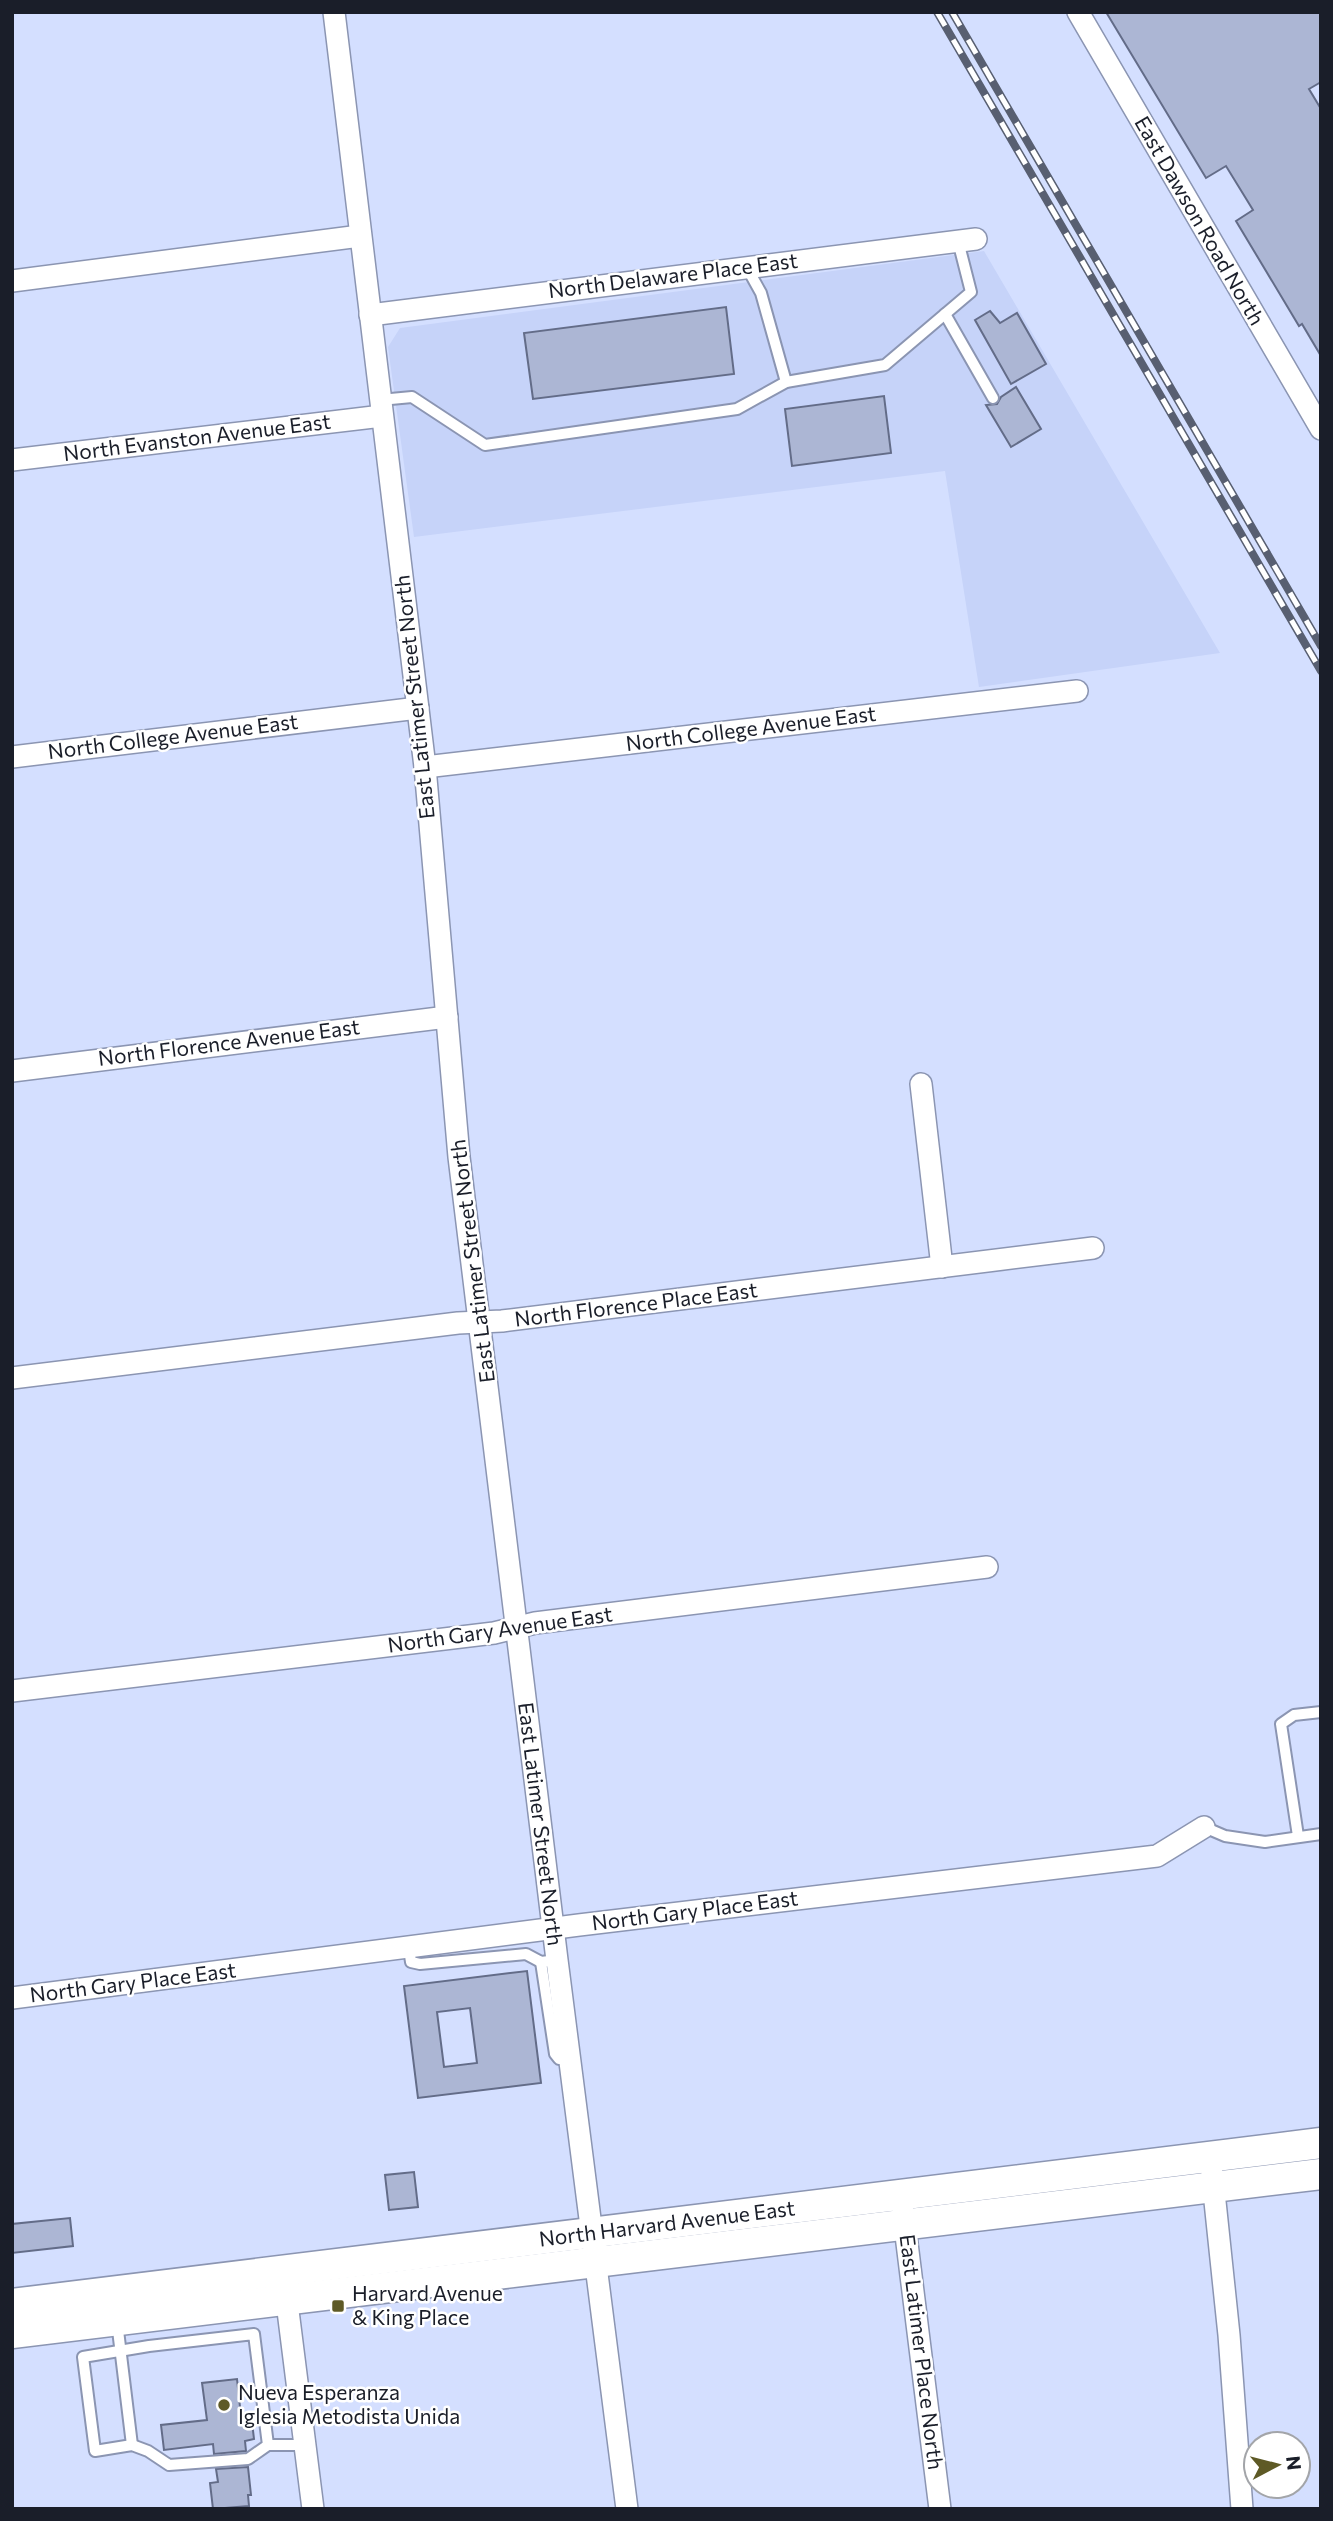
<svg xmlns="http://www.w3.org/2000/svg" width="1333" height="2521" font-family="Commissioner,sans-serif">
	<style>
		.built { fill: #c6d3f9 }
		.building { fill: #acb6d4; stroke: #636c88; stroke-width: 2; fill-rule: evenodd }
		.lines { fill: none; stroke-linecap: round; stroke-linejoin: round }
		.service-casing { stroke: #8b95b2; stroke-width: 14 }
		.minor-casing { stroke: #8b95b2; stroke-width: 24 }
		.secondary-casing { stroke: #8b95b2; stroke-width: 33 }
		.service { stroke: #fff; stroke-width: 10 }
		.minor { stroke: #fff; stroke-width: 21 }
		.secondary { stroke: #fff; stroke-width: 30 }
		.rail-casing { stroke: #585f71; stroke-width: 8 }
		.rail { stroke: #fff; stroke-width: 5; stroke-dasharray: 16; stroke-linecap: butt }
		.poi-dot { fill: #5e5a26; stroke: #fff; stroke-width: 2.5 }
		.labels { text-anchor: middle; stroke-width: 5; stroke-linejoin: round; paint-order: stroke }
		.street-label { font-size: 21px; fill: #1a1e29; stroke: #fff }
		.poi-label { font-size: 21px; fill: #1a1e29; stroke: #fff; text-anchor: start }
	</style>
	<rect width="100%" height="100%" fill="#d4dfff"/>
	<polygon class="built" points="984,251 1220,653 979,687 945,471 414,537 388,347 400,328"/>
	<g class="building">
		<polygon points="1106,12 1321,12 1321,82 1309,89 1321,109 1321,356 1302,324 1299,326 1236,221 1253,210 1226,166 1206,178"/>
		<polygon points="726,307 734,374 533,399 524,333"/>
		<polygon points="990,311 1000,323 1017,313 1046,364 1011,384 975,320"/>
		<polygon points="1016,387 1041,429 1011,447 986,405 997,404 1001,397"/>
		<polygon points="884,396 891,453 792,466 785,409"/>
		<path d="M 527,1971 L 541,2083 L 418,2098 L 404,1986 ZM 470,2008 L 477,2063 L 444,2067 L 437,2012 Z"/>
		<polygon points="414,2172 418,2207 389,2210 385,2175"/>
		<polygon points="70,2218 73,2246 12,2253 12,2224"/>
		<polygon points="237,2379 241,2416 251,2414 254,2439 245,2441 246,2451 214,2454 213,2444 164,2450 161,2425 207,2420 202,2383"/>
		<polygon points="248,2467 251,2495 248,2495 249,2506 213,2509 210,2483 218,2482 216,2469"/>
	</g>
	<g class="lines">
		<defs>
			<g id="service">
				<polyline points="746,266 761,293 786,382"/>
				<polyline points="945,314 993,398"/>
				<polyline points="380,400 412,397 485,445 737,409 786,382 885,365 971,292 958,241"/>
				<polyline points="1204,1827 1225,1836 1265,1842 1321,1834"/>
				<polyline points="1298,1836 1281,1724 1294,1715 1321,1712"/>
				<polyline points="409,1949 411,1962 420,1964 526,1954 541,1962 557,1960"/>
				<polyline points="541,1962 555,2054 559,2059 570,2057"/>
				<polyline points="117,2322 132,2445"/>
				<polyline points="268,2445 248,2459 169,2465 148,2451 132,2445 95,2451 83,2357 149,2346 254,2334 268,2445 305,2445"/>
			</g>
			<g id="minor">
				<polyline points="334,12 425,767 459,1157 557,1960 627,2509"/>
				<polyline points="1078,12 1321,429"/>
				<polyline points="12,281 360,236"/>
				<polyline points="370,315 976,239"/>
				<polyline points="12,460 382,416"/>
				<polyline points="12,757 418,708"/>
				<polyline points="425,767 1077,691"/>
				<polyline points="12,1071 447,1017"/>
				<polyline points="921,1084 942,1267"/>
				<polyline points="12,1378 458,1323 502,1321 1093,1248"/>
				<polyline points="12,1691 494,1633 535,1623 987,1567"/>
				<polyline points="12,1998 579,1925 1157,1856 1204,1827"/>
				<polyline points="1212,2173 1229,2335 1242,2509"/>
				<polyline points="903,2211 940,2509"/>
				<polyline points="285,2287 313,2509"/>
			</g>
			<g id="secondary">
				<polyline points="12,2304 1321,2143"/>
				<polyline points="12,2333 1321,2174"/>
			</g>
		</defs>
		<use href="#service" class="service-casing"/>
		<use href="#minor" class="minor-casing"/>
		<use href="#secondary" class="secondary-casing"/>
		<use href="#service" class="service"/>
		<use href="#minor" class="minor"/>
		<use href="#secondary" class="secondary"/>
		<defs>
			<g id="rail">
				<polyline points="937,12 1321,671"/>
				<polyline points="952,12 1321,646"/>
			</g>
		</defs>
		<use href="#rail" class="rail-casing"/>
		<use href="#rail" class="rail"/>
	</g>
	<g class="poi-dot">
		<rect x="331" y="2299" width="14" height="14" rx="3.5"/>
		<circle cx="224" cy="2405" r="7"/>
	</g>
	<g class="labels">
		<g class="street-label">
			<text transform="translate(1199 221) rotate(60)" y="7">East Dawson Road North</text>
			<text transform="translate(673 276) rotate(-7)" y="7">North Delaware Place East</text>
			<text transform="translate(197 438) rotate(-7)" y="7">North Evanston Avenue East</text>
			<text transform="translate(415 697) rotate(-96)" y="7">East Latimer Street North</text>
			<text transform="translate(751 729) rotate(-7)" y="7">North College Avenue East</text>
			<text transform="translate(173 737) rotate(-7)" y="7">North College Avenue East</text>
			<text transform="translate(229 1043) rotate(-7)" y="7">North Florence Avenue East</text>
			<text transform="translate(473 1261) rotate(-97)" y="7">East Latimer Street North</text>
			<text transform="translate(636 1305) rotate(-7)" y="7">North Florence Place East</text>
			<text transform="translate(500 1630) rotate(-8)" y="7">North Gary Avenue East</text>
			<text transform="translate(540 1824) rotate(83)" y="7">East Latimer Street North</text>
			<text transform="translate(695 1911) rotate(-7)" y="7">North Gary Place East</text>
			<text transform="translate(133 1983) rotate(-7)" y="7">North Gary Place East</text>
			<text transform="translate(667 2224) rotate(-7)" y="7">North Harvard Avenue East</text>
			<text transform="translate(921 2352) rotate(83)" y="7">East Latimer Place North</text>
		</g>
		<g class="poi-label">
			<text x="352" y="2301">Harvard Avenue<tspan x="352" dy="24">&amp; King Place</tspan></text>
			<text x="238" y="2400">Nueva Esperanza<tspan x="238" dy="24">Iglesia Metodista Unida</tspan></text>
		</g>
	</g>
	<rect width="1333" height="2521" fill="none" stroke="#1a1e29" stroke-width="28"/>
	<g transform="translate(1277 2465) rotate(83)"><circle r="33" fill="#ffffff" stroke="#a3a5a9" stroke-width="2"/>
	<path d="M0-5L12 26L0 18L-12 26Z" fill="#5e5a26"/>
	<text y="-10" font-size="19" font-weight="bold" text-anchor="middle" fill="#1a1e29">N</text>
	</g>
</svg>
